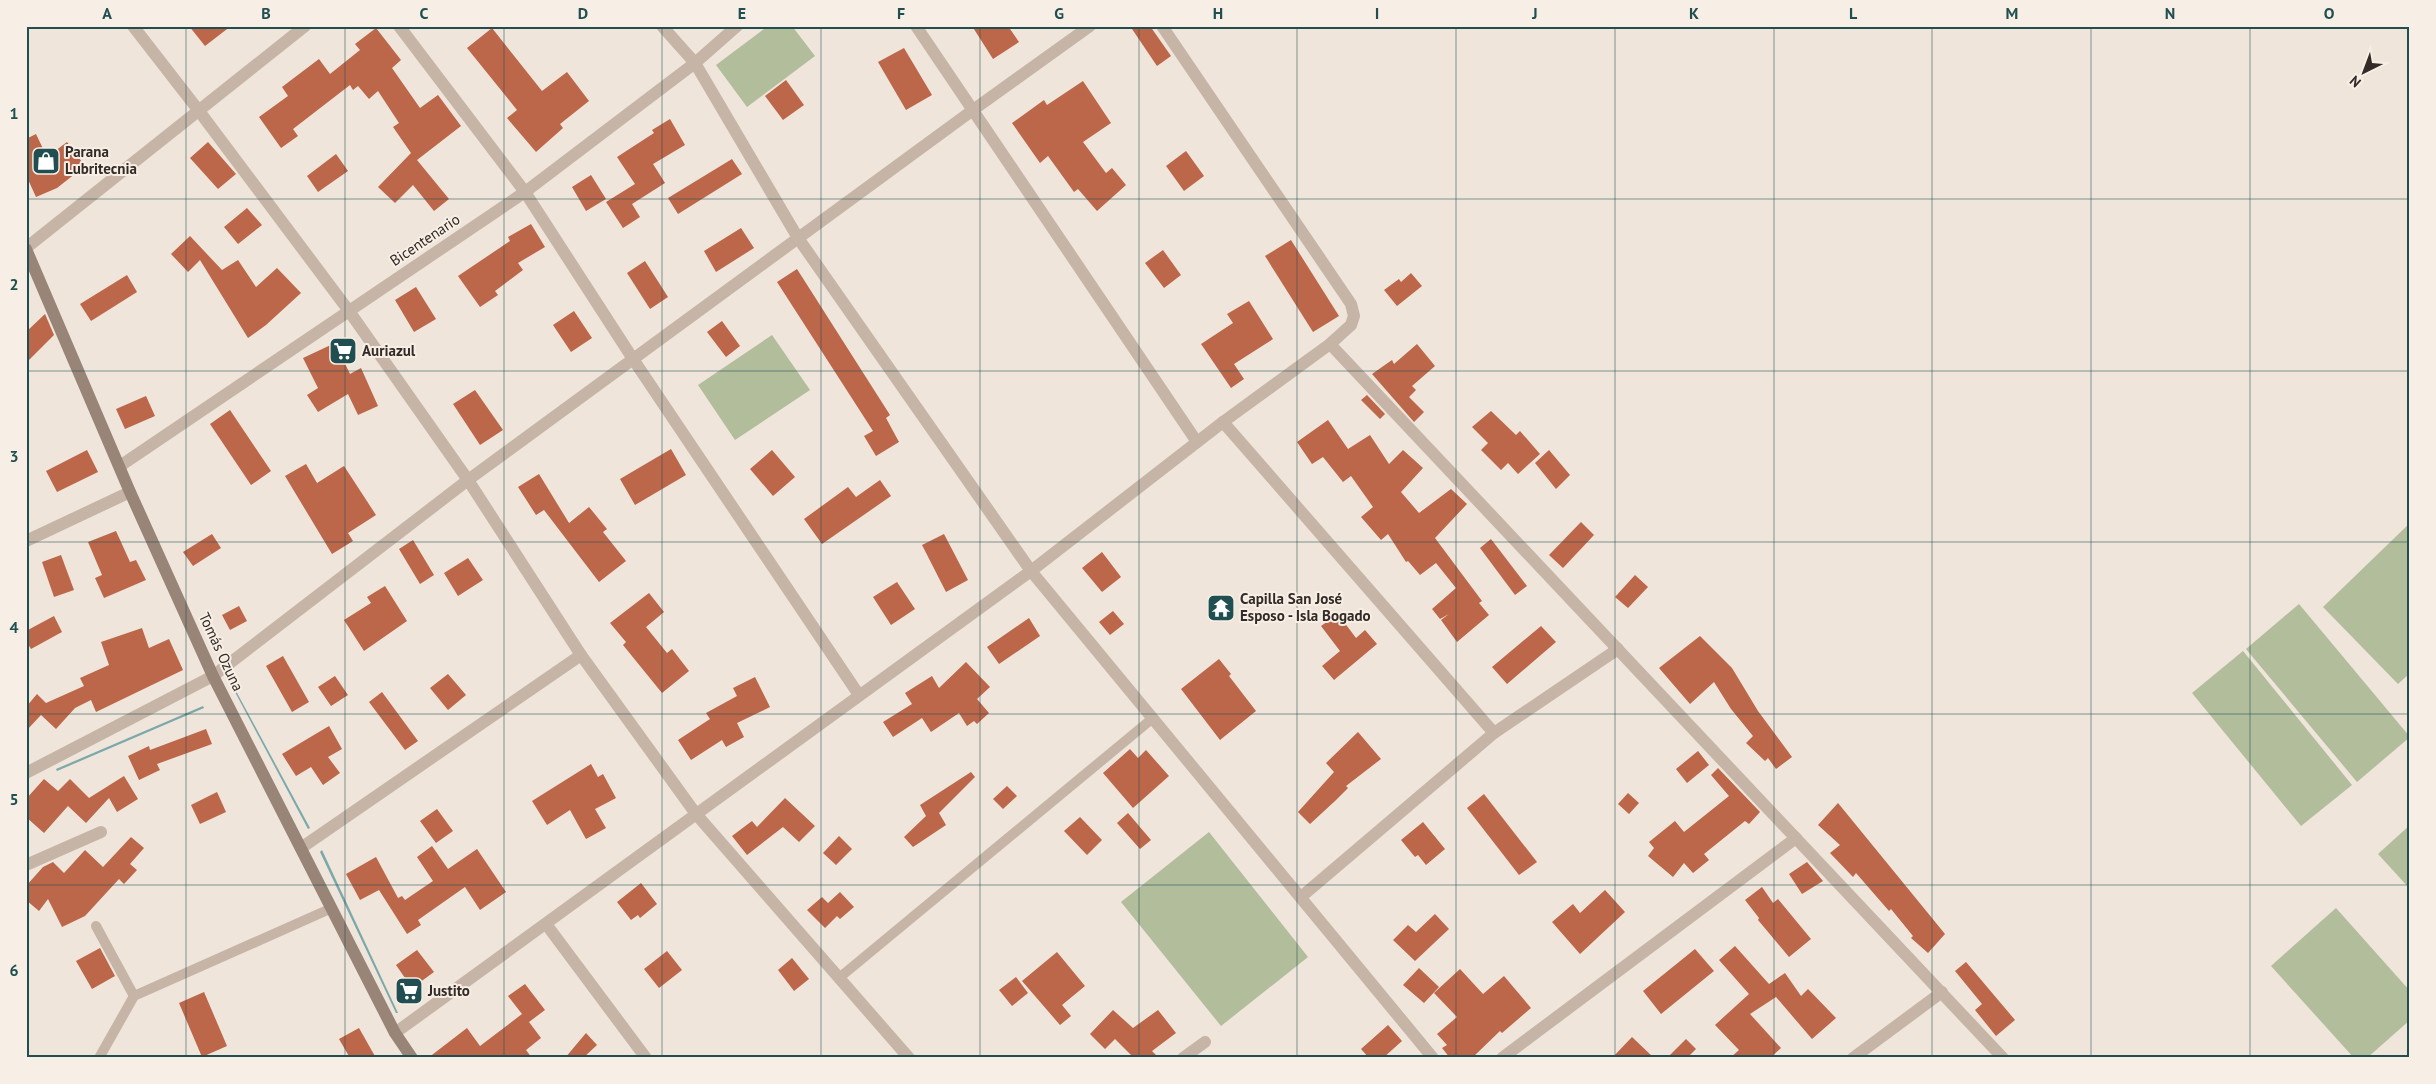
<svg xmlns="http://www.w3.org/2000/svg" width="2436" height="1084" font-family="'PT Sans',sans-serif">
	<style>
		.green { fill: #b1bd9b }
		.water { fill: #7ba8aa }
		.building { fill: #bc664a }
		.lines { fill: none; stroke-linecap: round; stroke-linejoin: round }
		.lane { stroke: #c6b5a7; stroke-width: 10 }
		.street { stroke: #c6b5a7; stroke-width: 12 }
		.secondary { stroke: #998478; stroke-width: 12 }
		.grid { fill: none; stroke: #204e51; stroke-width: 1; stroke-opacity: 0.55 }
		.labels { text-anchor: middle; stroke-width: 4; stroke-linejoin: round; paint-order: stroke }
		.poi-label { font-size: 15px; font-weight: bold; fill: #332b27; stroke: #f7efe5; text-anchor: start }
		.street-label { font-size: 15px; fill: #332b27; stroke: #f7efe5 }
		.neatline { fill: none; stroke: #204e51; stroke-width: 2 }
		.grid-label { font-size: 16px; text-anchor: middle; font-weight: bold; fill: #204e51 }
	</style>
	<rect width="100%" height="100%" fill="#efe5da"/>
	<g class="green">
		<polygon points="768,26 792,26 815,56 747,107 716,65"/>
		<polygon points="772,335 810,390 735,440 698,385"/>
		<polygon points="2410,523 2410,673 2398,684 2323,607"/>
		<polygon points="2299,604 2410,737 2357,782 2246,649"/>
		<polygon points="2243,651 2352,785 2301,826 2192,693"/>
		<polygon points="2410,825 2410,889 2378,854"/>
		<polygon points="1209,832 1308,957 1221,1026 1121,902"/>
		<polygon points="2336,908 2410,991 2410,1020 2367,1058 2354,1058 2271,966"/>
	</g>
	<g class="water">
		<polygon points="236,691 310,828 308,829 235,692"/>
		<polygon points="203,706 204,708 57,771 56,769"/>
		<polygon points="322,850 398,1013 396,1013 320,852"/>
	</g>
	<g class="building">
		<polygon points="189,26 231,26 205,46"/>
		<polygon points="972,26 1008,26 1019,42 993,59"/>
		<polygon points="1130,26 1150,26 1171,56 1157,66"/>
		<polygon points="376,28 401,60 392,68 420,108 438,95 461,126 417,160 449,199 434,211 413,185 395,203 378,187 411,153 393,127 399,123 378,91 369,99 358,86 353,90 350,85 293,129 298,136 281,148 259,117 288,96 282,87 319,59 330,74 360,50 355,44"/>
		<polygon points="492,28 542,91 567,72 589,101 560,124 563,128 536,152 507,118 517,110 467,48"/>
		<polygon points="904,48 932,95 906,110 878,62"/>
		<polygon points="786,80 804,105 783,120 765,96"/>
		<polygon points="1083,81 1111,123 1083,142 1106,173 1112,168 1126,185 1097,211 1078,189 1074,192 1048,156 1040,163 1012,123 1044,100 1047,105"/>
		<polygon points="670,119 685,145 653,164 665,183 632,204 640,217 623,228 606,202 635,184 617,157 654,133 652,130"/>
		<polygon points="36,134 47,157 67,142 85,166 57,188 36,197 26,175 26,139"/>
		<polygon points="208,142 236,174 218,189 190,158"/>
		<polygon points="1186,151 1204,176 1184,191 1166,166"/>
		<polygon points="336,154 348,171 318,192 307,176"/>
		<polygon points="732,159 742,174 678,214 668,198"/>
		<polygon points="591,175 606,199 586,211 572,187"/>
		<polygon points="247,208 262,225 238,244 224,227"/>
		<polygon points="531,224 545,247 518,263 523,270 495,291 498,295 480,307 458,276 510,241 508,237"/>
		<polygon points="741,228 754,248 716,272 704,251"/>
		<polygon points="190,236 222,270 238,260 256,287 277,268 301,293 266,325 248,338 200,260 188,272 171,254"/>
		<polygon points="1291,240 1339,316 1313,332 1265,256"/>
		<polygon points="1163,250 1181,275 1164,288 1145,263"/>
		<polygon points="645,261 668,297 650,309 627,273"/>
		<polygon points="797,269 890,415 886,418 899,442 876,456 864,436 873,431 777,282"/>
		<polygon points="1411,273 1422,286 1397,306 1384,290 1399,279 1401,282"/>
		<polygon points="127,275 137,292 91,321 80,304"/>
		<polygon points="416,287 436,319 414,332 395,300"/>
		<polygon points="1249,301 1273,339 1234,364 1244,379 1231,388 1201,344 1233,323 1227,314"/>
		<polygon points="574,311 592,338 571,352 553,325"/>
		<polygon points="45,314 54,335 26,363 26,332"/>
		<polygon points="722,321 740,346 726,357 707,332"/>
		<polygon points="335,343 350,374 361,368 378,406 358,415 348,394 318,412 307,395 318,388 303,358"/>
		<polygon points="1417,344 1435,366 1412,386 1416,390 1409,397 1424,412 1414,422 1372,374 1392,360 1394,364"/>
		<polygon points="475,390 503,430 480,445 453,404"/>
		<polygon points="1367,395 1385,414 1380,419 1361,400"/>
		<polygon points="146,396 155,416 125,429 116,409"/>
		<polygon points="230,410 271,471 251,485 210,424"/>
		<polygon points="1491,411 1516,435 1520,431 1540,454 1518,474 1508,463 1501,470 1481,450 1488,443 1472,427"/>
		<polygon points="1328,420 1348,449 1370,435 1389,464 1403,450 1423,468 1401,492 1419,513 1451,489 1467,504 1435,538 1482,601 1479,603 1489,615 1457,642 1441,620 1449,614 1440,619 1432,609 1456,588 1436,563 1420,575 1408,561 1406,562 1388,534 1381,540 1361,517 1373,507 1351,476 1343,482 1323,457 1312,464 1297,442"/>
		<polygon points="671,449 686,475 635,505 620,479"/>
		<polygon points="87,450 98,472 57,492 46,471"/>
		<polygon points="772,450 795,477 773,496 750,469"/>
		<polygon points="1549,450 1570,475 1556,489 1535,463"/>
		<polygon points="306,464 317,483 344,466 376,515 348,533 353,541 332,554 285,476"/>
		<polygon points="539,474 569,523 589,507 607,529 603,532 626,561 599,582 544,510 536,515 518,487"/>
		<polygon points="880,480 891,496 822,544 804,519 848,487 856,497"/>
		<polygon points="1581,522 1594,535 1563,568 1549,555"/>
		<polygon points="116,531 130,562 136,560 146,580 104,598 95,578 102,575 88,542"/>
		<polygon points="212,534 221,548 193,566 183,552"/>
		<polygon points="944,534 968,580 946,592 922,545"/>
		<polygon points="1491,539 1527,586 1515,595 1480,548"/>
		<polygon points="413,540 434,575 420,584 399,549"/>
		<polygon points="1102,552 1121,577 1102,592 1082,568"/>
		<polygon points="61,555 74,590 54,597 42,562"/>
		<polygon points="468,558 483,580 458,596 444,573"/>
		<polygon points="1635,575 1648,587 1628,608 1615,597"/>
		<polygon points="897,582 915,609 891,625 873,597"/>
		<polygon points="385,586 407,621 364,651 344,620 371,603 367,597"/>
		<polygon points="649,593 664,612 646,627 667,653 672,649 689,671 662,693 623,645 626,642 610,623"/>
		<polygon points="239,606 247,621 230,630 222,615"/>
		<polygon points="1113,611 1124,624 1110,635 1099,622"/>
		<polygon points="1338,614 1356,638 1365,630 1377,644 1334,680 1322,666 1340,651 1321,626"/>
		<polygon points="54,616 62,632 31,649 26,641 26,631"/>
		<polygon points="1029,618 1040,636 999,664 987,647"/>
		<polygon points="1541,626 1556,642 1507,684 1492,667"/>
		<polygon points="142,628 149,648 169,639 183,670 96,712 91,700 75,708 56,729 41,715 26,731 26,707 37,694 46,703 84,686 80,678 109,665 101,642"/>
		<polygon points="1700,636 1732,668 1758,711 1792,757 1776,769 1768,758 1765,761 1746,743 1753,736 1731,709 1714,682 1690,704 1659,668"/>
		<polygon points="283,656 309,702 292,712 266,666"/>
		<polygon points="1219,659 1231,674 1229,676 1256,711 1220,740 1181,689"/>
		<polygon points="966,662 990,687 977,699 989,713 977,724 974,721 967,726 959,713 931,732 922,718 893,737 883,722 912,704 905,693 932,676 939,688"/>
		<polygon points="448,674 466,695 448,710 430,688"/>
		<polygon points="335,676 348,695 331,706 318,687"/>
		<polygon points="755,677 770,707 737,723 744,737 726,747 722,740 691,760 678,740 710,719 706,713 737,696 733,688"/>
		<polygon points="382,692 418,741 405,750 369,702"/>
		<polygon points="329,726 342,749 328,757 340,773 323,785 311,767 296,776 282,754"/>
		<polygon points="206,729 212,744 157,764 160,770 139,780 128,756 149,746 150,750"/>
		<polygon points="1358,732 1381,759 1346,786 1348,788 1335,801 1310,824 1298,812 1334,772 1326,763"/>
		<polygon points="1130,749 1138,758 1146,750 1169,776 1133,808 1103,773"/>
		<polygon points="1698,751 1709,765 1687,783 1676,769"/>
		<polygon points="591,764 598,777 603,774 616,798 595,809 606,828 586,839 570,810 547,825 532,801"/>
		<polygon points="1718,768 1760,812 1749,824 1745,821 1704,854 1709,860 1693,873 1684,863 1673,877 1648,856 1654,848 1649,842 1675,821 1684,832 1729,796 1711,775"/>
		<polygon points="971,772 975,777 939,813 946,825 913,847 904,837 926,816 920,805"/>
		<polygon points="124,776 138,799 117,812 109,798 86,823 68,806 44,833 26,817 26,799 44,779 58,791 70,779 89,798"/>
		<polygon points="1007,786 1017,796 1003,809 993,799"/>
		<polygon points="217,792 226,812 200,824 191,805"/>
		<polygon points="1628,793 1639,803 1629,814 1618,804"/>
		<polygon points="1484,794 1537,862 1519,875 1467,808"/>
		<polygon points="785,798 815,826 799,842 783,827 747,855 732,836 752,821 757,827"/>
		<polygon points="1838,803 1945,934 1928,953 1911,938 1913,936 1891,909 1889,911 1856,873 1853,877 1830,853 1840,845 1818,825"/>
		<polygon points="437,809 453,831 436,843 420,821"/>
		<polygon points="1128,813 1151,840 1140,849 1117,823"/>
		<polygon points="1080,817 1102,840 1087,855 1064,831"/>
		<polygon points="1423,822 1445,849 1426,865 1418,855 1415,857 1401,840"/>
		<polygon points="839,836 852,849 836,865 823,853"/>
		<polygon points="131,837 144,848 130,864 137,870 124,884 119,879 85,916 62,927 48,899 39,911 26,900 26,886 43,867 53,862 64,873 85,850 103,867"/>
		<polygon points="432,846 448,869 477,849 506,892 480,910 465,887 418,920 421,925 407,934 379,890 360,900 346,874 376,857 398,898 402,896 405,900 433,881 417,857"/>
		<polygon points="1807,862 1823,881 1802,894 1789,874"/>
		<polygon points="641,883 657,904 640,918 638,915 631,920 617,902"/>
		<polygon points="1762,887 1773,903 1778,899 1811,939 1789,957 1758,920 1759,918 1745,900"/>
		<polygon points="1605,890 1625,912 1580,954 1552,922 1573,904 1580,913"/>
		<polygon points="840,892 854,907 840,919 837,916 825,928 807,910 822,897 828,903"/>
		<polygon points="1435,914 1449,929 1415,961 1393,940 1408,925 1416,932"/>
		<polygon points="1735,946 1769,984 1785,973 1801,996 1808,989 1836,1018 1812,1039 1776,997 1750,1014 1781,1048 1770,1058 1730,1058 1739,1050 1715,1025 1749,994 1719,960"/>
		<polygon points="100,948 115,976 92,989 76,961"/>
		<polygon points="1695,949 1714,971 1661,1014 1643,991"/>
		<polygon points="417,950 434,972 412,988 396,965"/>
		<polygon points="667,951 682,970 659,988 644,969"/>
		<polygon points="1057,952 1085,986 1062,1005 1071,1016 1060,1025 1022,981"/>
		<polygon points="792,958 809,979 794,991 778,970"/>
		<polygon points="1966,962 2015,1020 1996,1036 1975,1010 1982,1004 1955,971"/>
		<polygon points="1419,968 1439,987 1424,1003 1403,985"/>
		<polygon points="1460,969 1483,994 1504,976 1531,1008 1502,1033 1500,1031 1472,1058 1450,1058 1442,1048 1447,1045 1437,1034 1457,1017 1434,993"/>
		<polygon points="1016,977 1028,993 1012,1006 999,990"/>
		<polygon points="525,984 545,1010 529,1022 541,1038 526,1050 532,1058 428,1058 467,1028 480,1046 522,1014 508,996"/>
		<polygon points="204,992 227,1046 202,1057 179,1003"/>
		<polygon points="1113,1010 1133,1028 1158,1010 1176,1033 1152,1051 1159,1058 1134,1058 1115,1039 1105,1049 1090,1034"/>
		<polygon points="1388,1025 1402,1041 1383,1058 1369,1058 1361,1049"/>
		<polygon points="359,1028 376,1058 350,1058 339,1039"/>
		<polygon points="586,1033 597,1045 583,1058 565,1058"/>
		<polygon points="1632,1037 1654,1058 1612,1058"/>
		<polygon points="1686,1039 1696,1049 1687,1058 1667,1058"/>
	</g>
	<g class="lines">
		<g class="lane">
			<polyline points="96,926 134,996"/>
			<polyline points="839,978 1153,718"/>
			<polyline points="99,1058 134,996 332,908"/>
		</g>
		<g class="street">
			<polyline points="133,26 199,111 349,311 468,480 581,655 696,814 909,1058"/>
			<polyline points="399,26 525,192 633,359 859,695"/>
			<polyline points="662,26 695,63 798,238 1031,571 1433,1058"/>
			<polyline points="916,26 1197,442"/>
			<polyline points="26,248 305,26"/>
			<polyline points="1330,344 2003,1058"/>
			<polyline points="1223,422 1494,733"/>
			<polyline points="120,466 525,192 695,63 737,26"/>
			<polyline points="26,541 130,492"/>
			<polyline points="26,773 213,676 468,480 973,110 1090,26"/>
			<polyline points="301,848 581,655"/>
			<polyline points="26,865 101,832"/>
			<polyline points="1301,897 1494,733 1618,649"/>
			<polyline points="546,924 646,1058"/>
			<polyline points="395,1033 1031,571 1223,422 1330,344 1351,325 1354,316 1351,304 1162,26"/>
			<polyline points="1183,1058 1205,1042"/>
			<polyline points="1502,1058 1796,838"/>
			<polyline points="1853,1058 1942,992"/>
		</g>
		<polyline class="secondary" points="26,249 130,492 213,676 395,1033 412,1058"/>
	</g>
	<path class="grid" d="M 186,26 L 186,1058M 345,26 L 345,1058M 504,26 L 504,1058M 662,26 L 662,1058M 821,26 L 821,1058M 980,26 L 980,1058M 1139,26 L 1139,1058M 1297,26 L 1297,1058M 1456,26 L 1456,1058M 1615,26 L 1615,1058M 1774,26 L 1774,1058M 1932,26 L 1932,1058M 2091,26 L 2091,1058M 2250,26 L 2250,1058M 26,199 L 2410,199M 26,371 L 2410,371M 26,542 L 2410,542M 26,714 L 2410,714M 26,885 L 2410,885"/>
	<defs>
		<symbol id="shop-square" viewBox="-11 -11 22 22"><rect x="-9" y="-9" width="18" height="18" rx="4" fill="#204e51" stroke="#f7efe5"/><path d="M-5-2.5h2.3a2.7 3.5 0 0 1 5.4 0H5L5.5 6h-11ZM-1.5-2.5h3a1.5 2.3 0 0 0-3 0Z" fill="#fff"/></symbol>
		<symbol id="supermarket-square" viewBox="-11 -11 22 22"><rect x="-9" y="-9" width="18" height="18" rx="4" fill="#204e51" stroke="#f7efe5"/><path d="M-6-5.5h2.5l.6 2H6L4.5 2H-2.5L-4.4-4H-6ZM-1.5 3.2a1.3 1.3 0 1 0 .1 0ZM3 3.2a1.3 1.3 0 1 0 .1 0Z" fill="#fff"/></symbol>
		<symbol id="temple-square" viewBox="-11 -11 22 22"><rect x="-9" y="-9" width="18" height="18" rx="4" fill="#204e51" stroke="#f7efe5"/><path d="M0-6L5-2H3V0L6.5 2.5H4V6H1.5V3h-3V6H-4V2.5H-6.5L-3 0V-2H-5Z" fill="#fff"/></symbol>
	</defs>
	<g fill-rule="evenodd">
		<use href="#shop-square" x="30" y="145" width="32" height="32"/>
		<use href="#supermarket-square" x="327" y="335" width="32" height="32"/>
		<use href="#temple-square" x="1205" y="592" width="32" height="32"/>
		<use href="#supermarket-square" x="393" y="975" width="32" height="32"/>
	</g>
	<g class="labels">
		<g class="poi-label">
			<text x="65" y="157">Parana<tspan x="65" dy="17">Lubritecnia</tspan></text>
			<text x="362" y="356">Auriazul</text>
			<text x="1240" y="604">Capilla San José<tspan x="1240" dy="17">Esposo - Isla Bogado</tspan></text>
			<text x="428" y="996">Justito</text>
		</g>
		<g class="street-label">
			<text transform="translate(425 240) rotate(-34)" y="5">Bicentenario</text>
			<text transform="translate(221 652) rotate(65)" y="5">Tomás Ozuna</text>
		</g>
	</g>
	<rect width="2436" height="1084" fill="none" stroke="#f7efe5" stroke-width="55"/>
	<g transform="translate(2364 72) rotate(222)" stroke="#f7efe5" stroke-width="4" paint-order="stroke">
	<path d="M0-4L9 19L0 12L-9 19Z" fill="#332b27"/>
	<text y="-8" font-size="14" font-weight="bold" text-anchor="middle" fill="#332b27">N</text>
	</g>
	<rect x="28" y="28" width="2380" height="1028" class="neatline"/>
	<g class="grid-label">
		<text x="107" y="19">A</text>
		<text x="266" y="19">B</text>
		<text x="424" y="19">C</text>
		<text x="583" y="19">D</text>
		<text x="742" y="19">E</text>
		<text x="901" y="19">F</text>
		<text x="1059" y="19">G</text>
		<text x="1218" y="19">H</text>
		<text x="1377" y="19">I</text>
		<text x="1535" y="19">J</text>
		<text x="1694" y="19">K</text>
		<text x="1853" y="19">L</text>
		<text x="2012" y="19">M</text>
		<text x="2170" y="19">N</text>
		<text x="2329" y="19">O</text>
		<text x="14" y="119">1</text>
		<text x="14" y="290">2</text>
		<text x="14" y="462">3</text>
		<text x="14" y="633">4</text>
		<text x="14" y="805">5</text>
		<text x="14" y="976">6</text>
	</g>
</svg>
